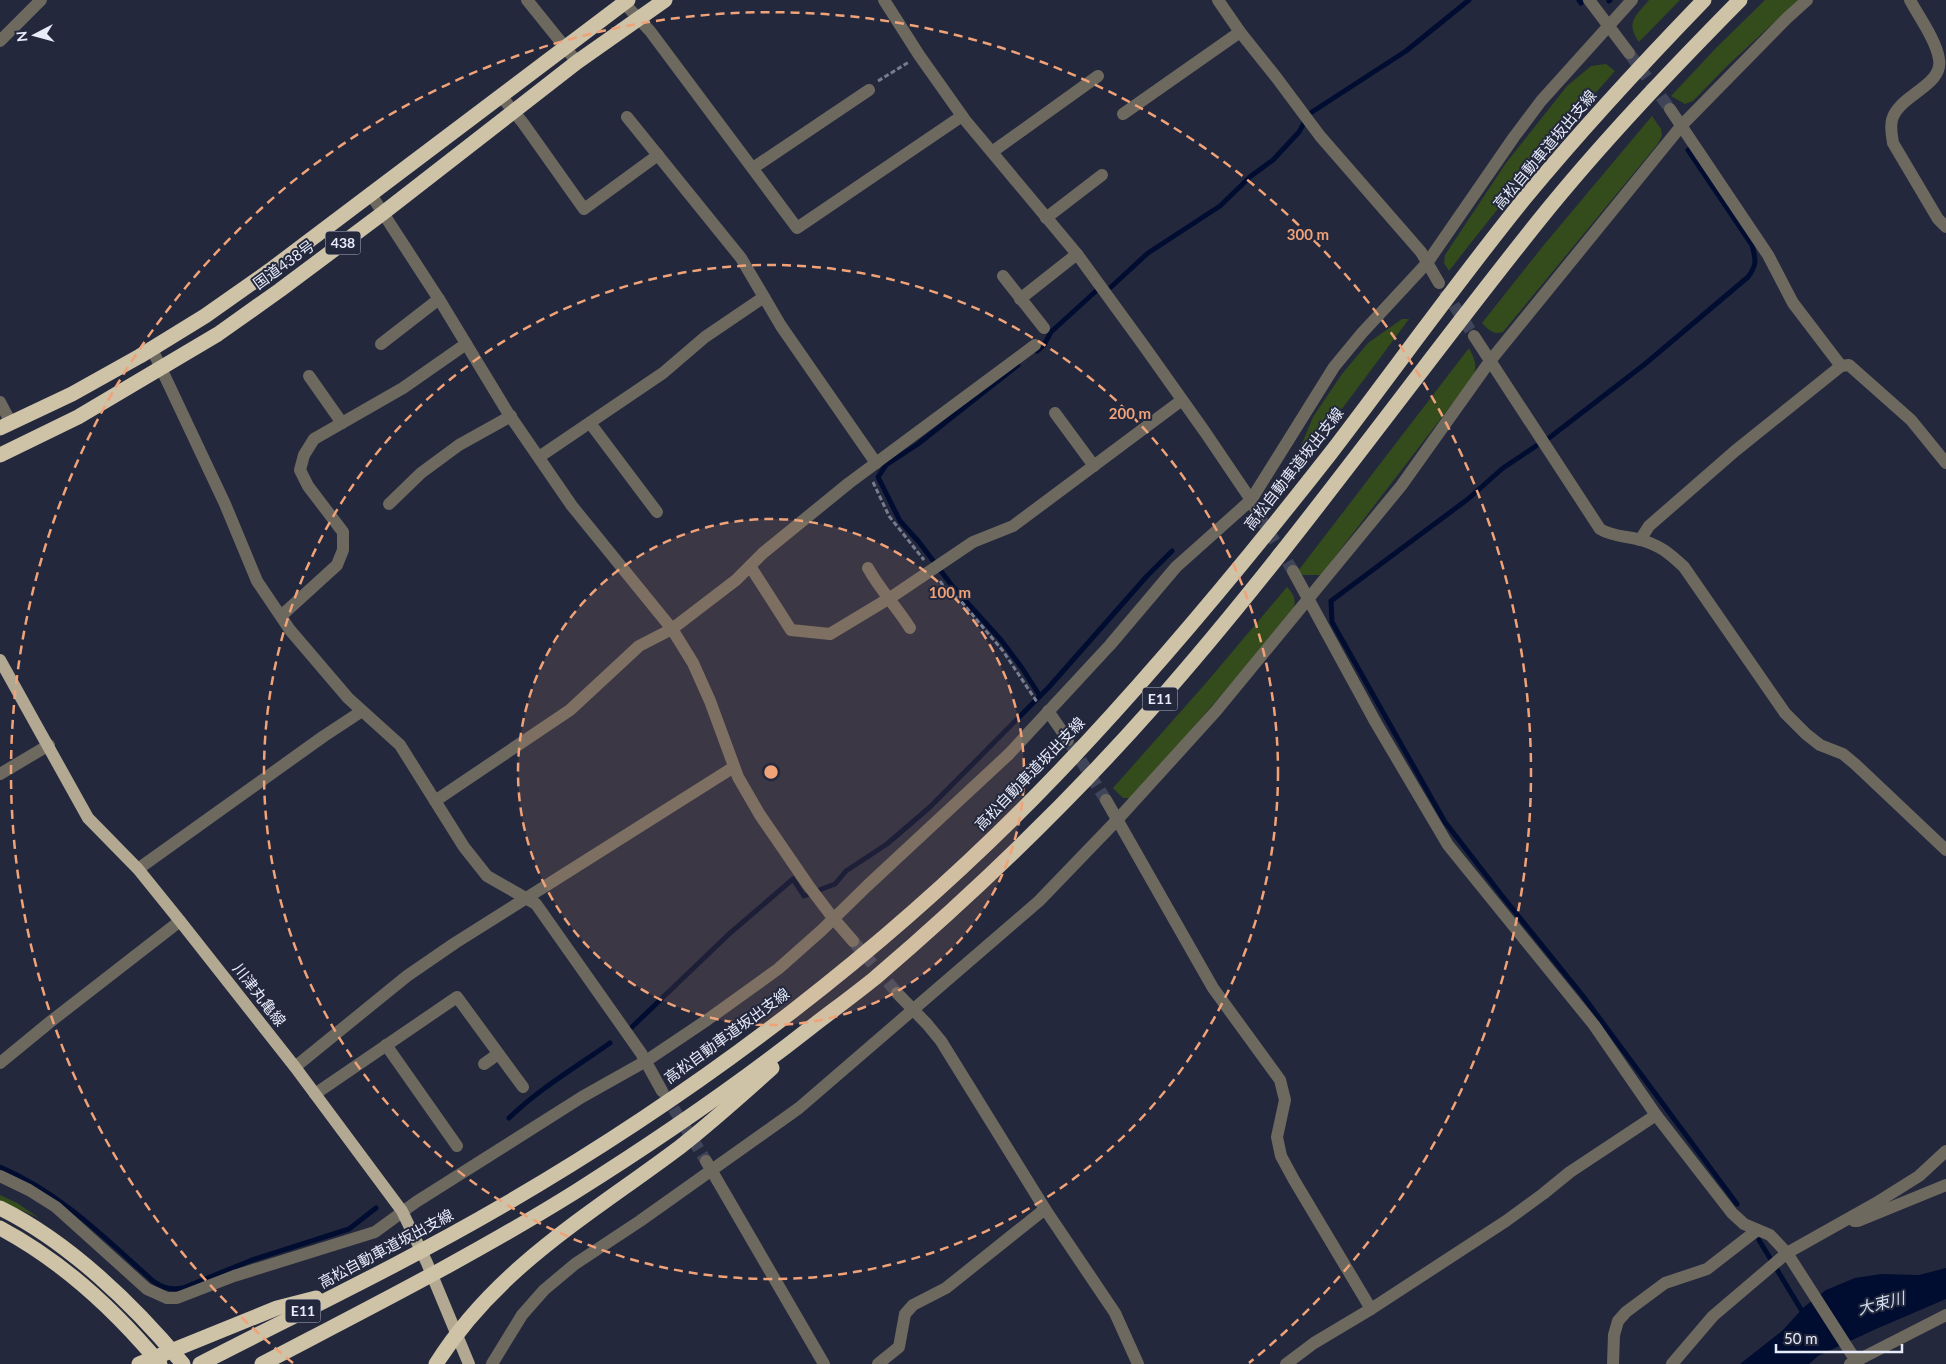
<svg xmlns="http://www.w3.org/2000/svg" width="1946" height="1364" font-family="Lato,'Noto Sans JP',sans-serif">
	<style>
		.green { fill: #344b1c }
		.water { fill: #000d30 }
		.lines { fill: none; stroke-linecap: round; stroke-linejoin: round }
		.stream { stroke: #000d30; stroke-width: 5 }
		.minor-tunnel { stroke: #404559; stroke-width: 12; stroke-dasharray: 12 6; stroke-linecap: butt }
		.path { stroke: #787c8f; stroke-width: 3; stroke-dasharray: 5 2.5; stroke-linecap: butt }
		.minor { stroke: #6e695f; stroke-width: 12 }
		.major { stroke: #b3a992; stroke-width: 12 }
		.highway { stroke: #cec2a7; stroke-width: 15 }
		.ring { fill: none; stroke: #f0a278; stroke-width: 2.5; stroke-dasharray: 9 6 }
		.labels { text-anchor: middle; stroke-width: 4; stroke-linejoin: round; paint-order: stroke }
		.shield { fill: #23283d; stroke: #acb0c1; stroke-width: 1 }
		.shield-label { font-size: 14px; font-weight: bold; fill: #e7ebfa }
		.street-label { font-size: 15px; fill: #e7ebfa; stroke: #23283d }
		.water-label { font-size: 16px; font-style: italic; fill: #cddbef; stroke: #23283d }
		.centre { fill: #f0a278; stroke: #23283d; stroke-width: 2.5 }
		.ring-label { font-size: 15px; text-anchor: middle; font-weight: bold; fill: #f0a278; stroke: #23283d; stroke-width: 4; stroke-linejoin: round; paint-order: stroke }
	</style>
	<rect width="100%" height="100%" fill="#23283d"/>
	<g class="green">
		<path d="M 1649,0 L 1680,0 L 1639,42 C 1625,22 1636,16 1649,0 Z"/>
		<polygon points="1765,0 1798,0 1726,67 1693,101 1685,104 1671,96 1717,47"/>
		<path d="M 1606,64 L 1615,71 C 1557,136 1502,202 1449,271 L 1444,263 L 1445,255 L 1506,163 L 1567,86 L 1591,66 Z"/>
		<path d="M 1652,116 L 1661,129 L 1662,136 L 1657,145 L 1503,332 C 1493,335 1489,330 1482,323 L 1543,246 Z"/>
		<polygon points="1402,319 1409,319 1295,472 1298,453 1313,417 1342,374 1368,343"/>
		<path d="M 1469,348 C 1475,360 1478,366 1472,378 L 1321,575 L 1303,575 L 1298,571 Z"/>
		<path d="M 1287,587 C 1298,598 1296,606 1288,618 L 1132,798 L 1123,798 L 1113,788 L 1206,683 Z"/>
		<polygon points="0,1195 17,1203 39,1218 0,1201"/>
	</g>
	<polygon class="water" points="1946,1268 1946,1299 1876,1329 1818,1356 1809,1364 1740,1364 1782,1331 1804,1307 1826,1290 1855,1278 1881,1274 1919,1275"/>
	<g class="lines">
		<g class="stream">
			<polyline points="1579,0 1581,3"/>
			<polyline points="1609,1 1610,0"/>
			<polyline points="1312,112 1406,51 1469,0"/>
			<polyline points="1111,287 1148,253 1220,206 1251,176 1273,160 1299,132 1304,123"/>
			<polyline points="1037,351 1044,345 1051,332 1096,291"/>
			<polyline points="1018,365 918,444 886,465 878,477 900,521 919,542 953,587 1001,640 1022,668 1040,696"/>
			<path d="M 1549,438 L 1645,364 L 1748,277 C 1757,265 1756,260 1752,245 L 1688,150"/>
			<polyline points="1536,446 1503,468 1468,499 1331,601 1332,622 1445,822 1503,897 1583,996 1737,1204"/>
			<polyline points="632,1027 729,934 793,879 804,896 835,884 846,871 887,844 930,807 1049,687 1147,576 1172,551"/>
			<path d="M 509,1118 C 539,1089 576,1067 610,1043"/>
			<path d="M 0,1167 C 61,1193 105,1238 153,1281 C 163,1288 170,1290 183,1288 L 252,1260 L 349,1229 L 376,1208"/>
			<polyline points="1759,1240 1805,1316"/>
		</g>
		<g class="minor-tunnel">
			<polyline points="1629,53 1670,109"/>
			<polyline points="1444,290 1474,336"/>
			<polyline points="1259,516 1293,571"/>
			<polyline points="1071,745 1106,800"/>
			<polyline points="853,941 897,993"/>
			<polyline points="664,1093 706,1161"/>
		</g>
		<g class="path">
			<polyline points="878,81 909,62"/>
			<polyline points="873,482 889,516 924,560"/>
			<polyline points="940,581 945,588 960,600 1003,651 1037,702"/>
		</g>
		<g class="minor">
			<polyline points="527,0 577,62"/>
			<polyline points="884,0 919,55 965,120 1077,254 1144,346 1205,432 1251,500 1259,516"/>
			<polyline points="1218,0 1240,32 1276,77 1320,136 1421,252 1439,283"/>
			<polyline points="1589,0 1629,53"/>
			<path d="M 1910,0 C 1919,17 1936,40 1939,59 C 1944,86 1898,95 1892,120 C 1890,128 1892,135 1893,143 L 1938,219 L 1946,227"/>
			<polyline points="624,3 650,31 797,228 962,116"/>
			<polyline points="0,41 41,0"/>
			<polyline points="501,96 523,123 584,209 658,155"/>
			<polyline points="1670,109 1768,255 1793,303 1841,366 1849,365 1911,420 1946,463"/>
			<polyline points="1123,114 1240,32"/>
			<polyline points="627,117 741,258 781,326 876,463"/>
			<polyline points="992,152 1098,76"/>
			<polyline points="753,168 869,90"/>
			<polyline points="370,193 442,304 508,413 572,506 672,629 693,663 710,701 738,777 760,815 808,885 833,918 853,941"/>
			<polyline points="1046,218 1102,175"/>
			<polyline points="1003,276 1044,328"/>
			<polyline points="1020,299 1077,254"/>
			<path d="M 1474,336 L 1600,529 C 1613,537 1627,536 1641,540 C 1661,546 1669,553 1684,567 L 1785,713 L 1806,734 L 1820,745 L 1843,754 L 1855,764 L 1946,850"/>
			<polyline points="381,344 439,299"/>
			<polyline points="152,349 225,504 257,581 290,630 348,698 400,745 464,847 487,876 536,904 641,1053 662,1091"/>
			<polyline points="309,376 342,423"/>
			<polyline points="0,402 11,423"/>
			<polyline points="1055,413 1094,466"/>
			<polyline points="590,423 657,512"/>
			<polyline points="539,457 663,373 705,337 764,297"/>
			<polyline points="389,504 421,473 459,445 511,416"/>
			<polyline points="1640,540 1649,526 1735,451 1841,366"/>
			<polyline points="750,566 791,630 830,634 893,596 973,542 1013,526 1182,400"/>
			<path d="M 868,568 C 880,590 897,607 910,628"/>
			<polyline points="1293,571 1376,723 1448,845 1594,1025 1656,1115 1732,1213 1744,1224 1770,1235 1787,1253 1858,1364"/>
			<polyline points="281,616 337,565 343,550 343,532 308,486 300,470 304,455 314,439 403,388 466,344"/>
			<polyline points="1048,711 1068,740"/>
			<polyline points="0,774 49,745"/>
			<polyline points="1106,800 1213,988 1280,1080 1285,1100 1277,1137 1281,1156 1294,1180 1371,1309"/>
			<polyline points="435,801 570,710 639,646 672,629 736,580 763,553 849,483 1035,345"/>
			<polyline points="138,869 324,736 362,711"/>
			<polyline points="897,993 927,1024 941,1041 1045,1209 1115,1313 1138,1364"/>
			<polyline points="386,1045 457,1146"/>
			<polyline points="0,1063 50,1022 180,921"/>
			<polyline points="484,1064 498,1054"/>
			<polyline points="295,1067 407,976 455,943 734,767"/>
			<polyline points="315,1094 457,997 523,1087"/>
			<polyline points="706,1161 824,1364"/>
			<polyline points="0,1176 29,1190 56,1207 147,1289 167,1298 177,1298 234,1276 375,1232 416,1202 582,1097 646,1061 707,1020 778,969 822,930 867,886 1009,754 1110,645 1176,567 1251,500 1334,367 1362,333 1427,263 1514,137 1541,101 1632,0"/>
			<polyline points="1854,1221 1858,1221 1946,1185"/>
			<polyline points="492,1364 522,1315 544,1290 575,1264 640,1221 799,1108 1039,901 1118,819 1216,711 1401,486 1490,361 1682,125 1787,18 1807,0"/>
			<polyline points="878,1364 899,1347 905,1314 913,1305 946,1288 1045,1209"/>
			<polyline points="1286,1364 1314,1343 1371,1309 1506,1221 1543,1194 1570,1172 1656,1115"/>
			<polyline points="1613,1364 1614,1335 1618,1321 1626,1312 1665,1283 1707,1269 1756,1231"/>
			<polyline points="1672,1364 1713,1316 1787,1253 1876,1203 1919,1176 1946,1151"/>
			<polyline points="1850,1364 1946,1315"/>
		</g>
		<polyline class="major" points="0,660 88,818 138,869 180,921 295,1067 402,1211 427,1263 469,1364"/>
		<g class="highway">
			<polyline points="0,428 72,394 140,356 205,316 269,271 628,0"/>
			<polyline points="0,455 78,417 218,334 280,290 383,213 577,62 665,0"/>
			<path d="M 0,1208 C 69,1242 134,1305 183,1364"/>
			<path d="M 0,1228 C 62,1261 115,1310 160,1364"/>
			<polyline points="139,1364 277,1308 316,1298"/>
			<path d="M 200,1364 C 301,1312 404,1263 502,1206 C 704,1089 894,944 1055,776 C 1153,674 1243,565 1330,454 C 1395,369 1457,282 1524,199 C 1581,130 1642,64 1704,0"/>
			<path d="M 262,1364 C 367,1309 474,1255 575,1192 C 656,1141 735,1087 810,1028 C 832,1011 854,995 875,978 C 973,894 1067,804 1153,707 C 1291,551 1410,381 1540,219 C 1602,142 1671,70 1740,0"/>
			<path d="M 436,1364 C 497,1267 591,1214 680,1147 C 712,1122 742,1095 772,1068"/>
		</g>
	</g>
	<circle cx="771" cy="772" r="253" fill="#f0a278" fill-opacity=".12"/>
	<g class="ring">
		<circle cx="771" cy="772" r="253"/>
		<circle cx="771" cy="772" r="507"/>
		<path d="M293 1363A760 760 0 1 1 1249 1363"/>
	</g>
	<g class="labels">
		<g class="shield">
			<rect x="325.5" y="231.5" width="35" height="23" rx="4"/>
			<rect x="1142.5" y="687.5" width="35" height="23" rx="4"/>
			<rect x="285.5" y="1299.5" width="35" height="23" rx="4"/>
		</g>
		<g class="shield-label">
			<text x="343" y="248">438</text>
			<text x="1160" y="704">E11</text>
			<text x="303" y="1316">E11</text>
		</g>
		<g class="street-label">
			<text transform="translate(1545 150) rotate(-50)" y="5">高松自動車道坂出支線</text>
			<text transform="translate(284 265) rotate(-36)" y="5">国道438号</text>
			<text transform="translate(1294 469) rotate(-52)" y="5">高松自動車道坂出支線</text>
			<text transform="translate(1030 774) rotate(-46)" y="5">高松自動車道坂出支線</text>
			<text transform="translate(259 995) rotate(52)" y="5">川津丸亀線</text>
			<text transform="translate(727 1036) rotate(-36)" y="5">高松自動車道坂出支線</text>
			<text transform="translate(386 1249) rotate(-28)" y="5">高松自動車道坂出支線</text>
		</g>
		<g class="water-label">
			<text transform="translate(1881 1303) rotate(-14)" y="6">大束川</text>
		</g>
	</g>
	<circle cx="771" cy="772" r="8" class="centre"/>
	<g class="ring-label">
		<text x="1308" y="240">300 m</text>
		<text x="1130" y="419">200 m</text>
		<text x="950" y="598">100 m</text>
	</g>
	<g transform="translate(35 35) rotate(264)" stroke="#23283d" stroke-width="4" paint-order="stroke">
	<path d="M0-4L9 19L0 12L-9 19Z" fill="#e7ebfa"/>
	<text y="-8" font-size="14" font-weight="bold" text-anchor="middle" fill="#e7ebfa">N</text>
	</g>
	<path d="M1776 1344v8h126v-8" fill="none" stroke="#e7ebfa" stroke-width="2.5"/>
	<text x="1784" y="1344" font-size="15" fill="#e7ebfa" stroke="#23283d" stroke-width="4" paint-order="stroke">50 m</text>
</svg>
